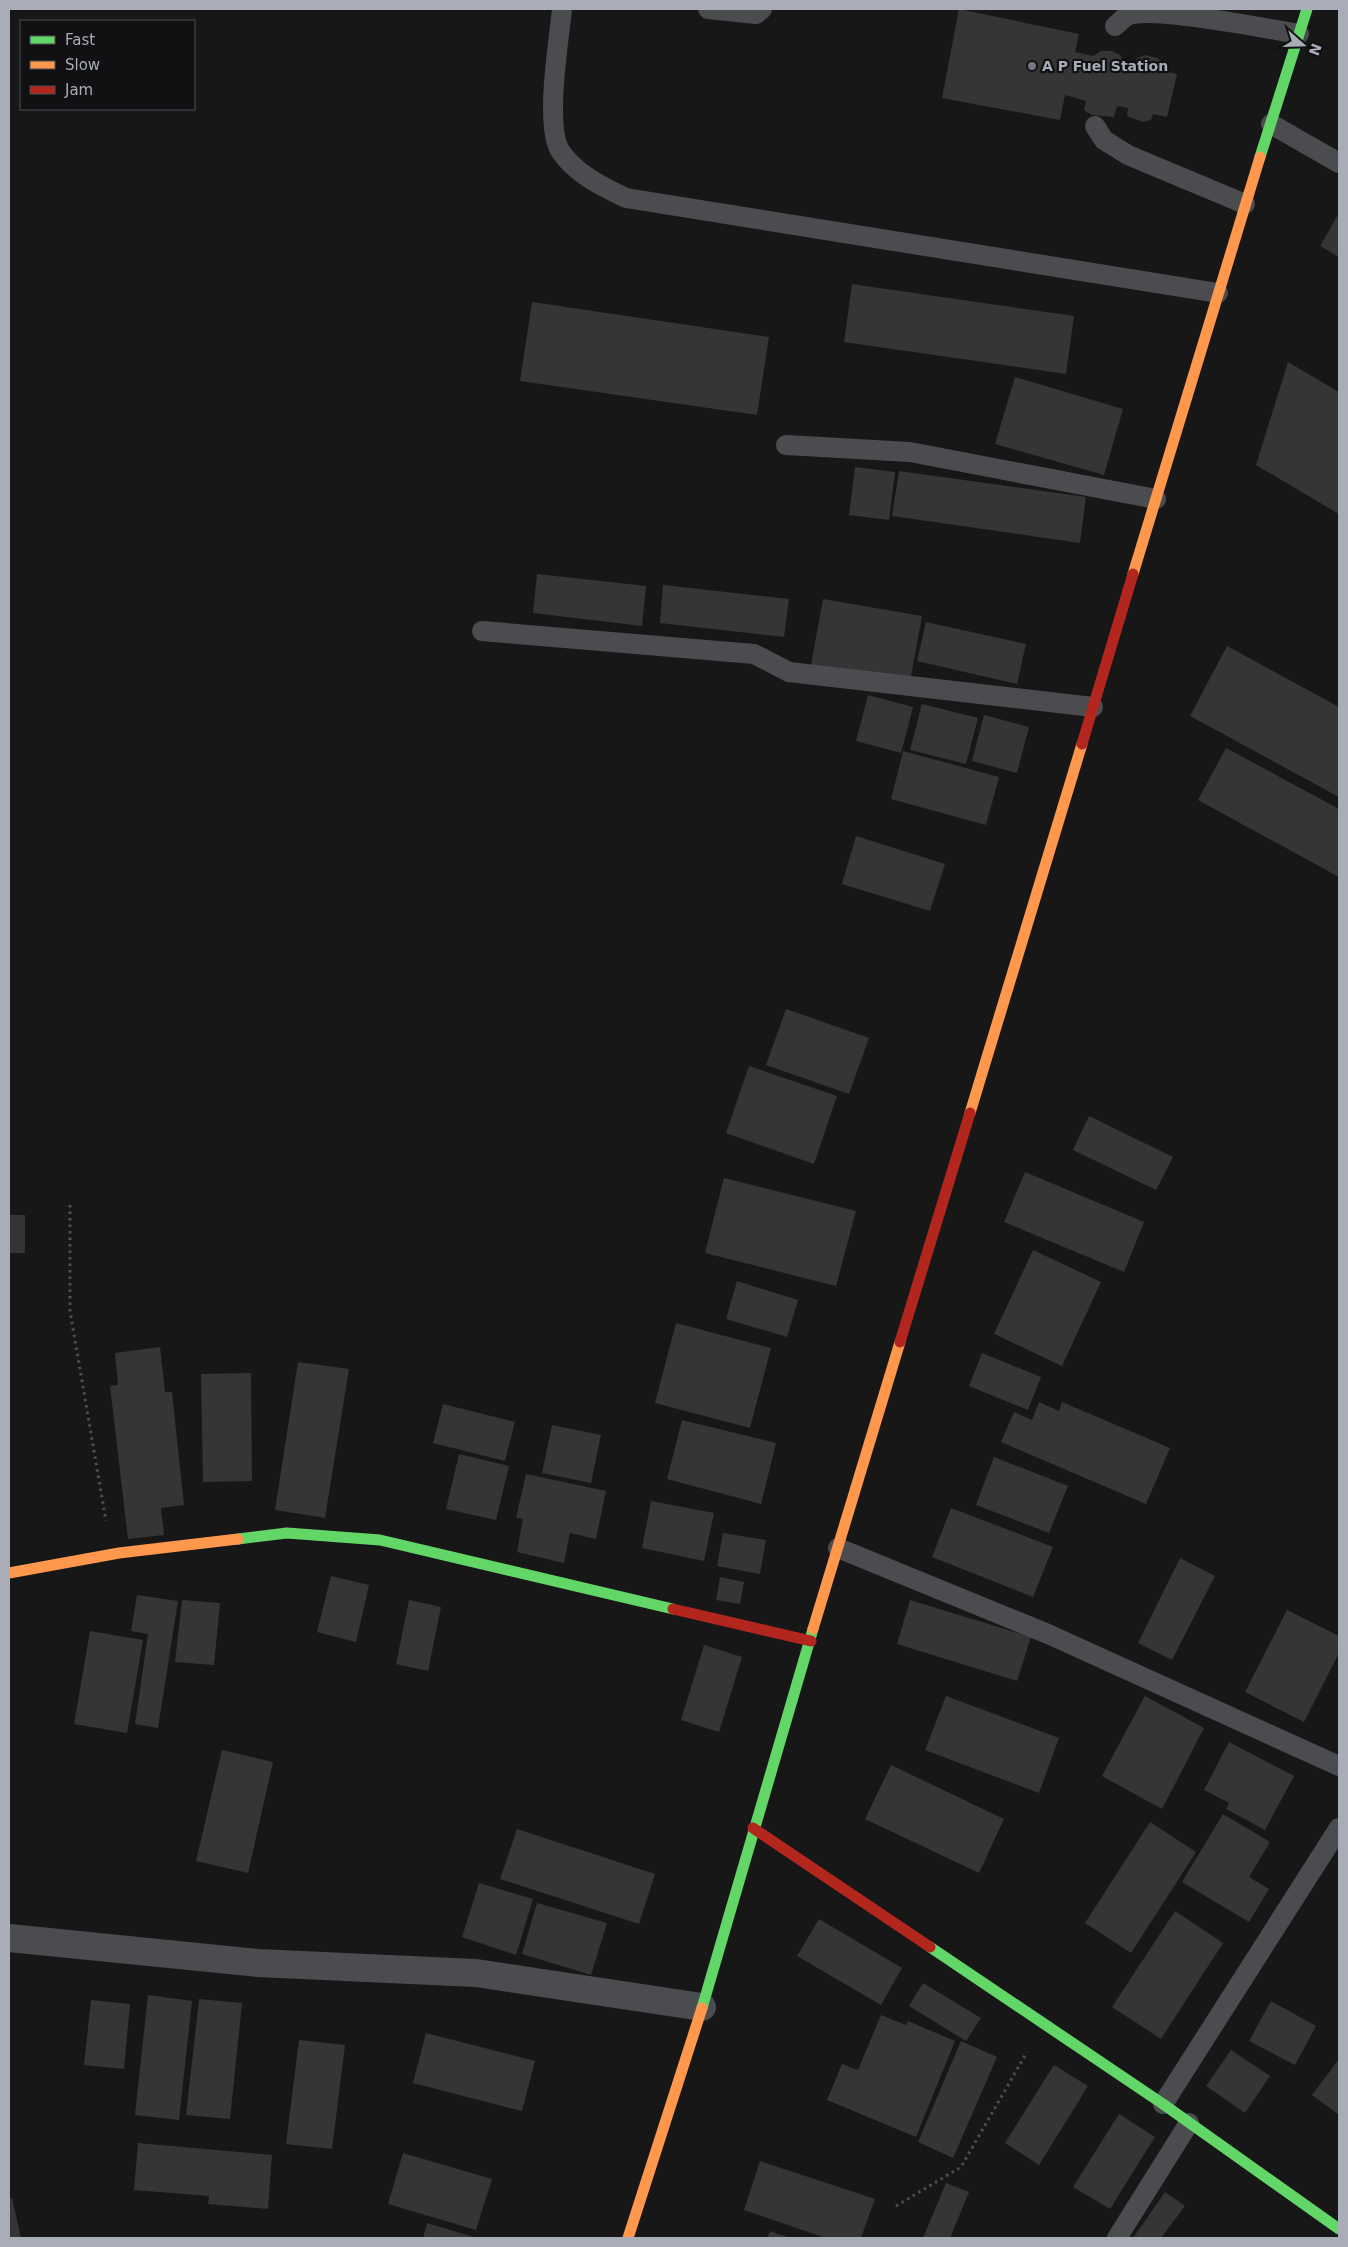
<svg xmlns="http://www.w3.org/2000/svg" width="1348" height="2247" font-family="'DejaVu Sans',sans-serif">
	<style>
		.building { fill: #353536 }
		.lines { fill: none; stroke-linecap: round; stroke-linejoin: round }
		.path { stroke: #4d4e52; stroke-width: 3; stroke-dasharray: 2.5 4; stroke-linecap: butt }
		.lane { stroke: #4b4c50; stroke-width: 20 }
		.street { stroke: #4b4c50; stroke-width: 28 }
		.fast { stroke: #63d668; stroke-width: 11 }
		.slow { stroke: #ff974d; stroke-width: 11 }
		.jam { stroke: #b3261e; stroke-width: 11 }
		.poi-dot { fill: #757880; stroke: #111113; stroke-width: 2 }
		.labels { text-anchor: middle; stroke-width: 4.5; stroke-linejoin: round; paint-order: stroke }
		.poi-label { font-size: 14px; font-weight: bold; fill: #a8adb8; stroke: #111113; text-anchor: start }
	</style>
	<rect width="100%" height="100%" fill="#171717"/>
	<g class="building">
		<polygon points="959,9 1079,34 1075,52 1093,56 1101,51 1112,51 1120,55 1125,63 1134,65 1137,58 1145,55 1157,58 1165,63 1164,71 1177,74 1167,117 1153,114 1151,120 1143,122 1127,116 1128,108 1117,106 1114,117 1092,115 1084,110 1086,101 1065,95 1060,120 942,98"/>
		<polygon points="1339,213 1339,257 1320,246"/>
		<polygon points="852,284 1074,316 1066,374 844,342"/>
		<polygon points="532,302 769,337 757,415 520,381"/>
		<polygon points="1288,362 1339,392 1339,514 1256,465"/>
		<polygon points="1015,377 1123,409 1104,475 995,444"/>
		<polygon points="855,467 895,472 889,520 849,515"/>
		<polygon points="899,471 1086,497 1080,543 892,516"/>
		<polygon points="537,574 646,586 642,626 533,613"/>
		<polygon points="663,585 789,599 784,637 660,623"/>
		<polygon points="823,599 922,616 910,682 811,665"/>
		<polygon points="926,622 1026,644 1017,684 917,661"/>
		<polygon points="1227,646 1339,707 1339,797 1190,716"/>
		<polygon points="868,695 913,707 901,753 856,741"/>
		<polygon points="922,704 978,718 966,764 910,750"/>
		<polygon points="984,715 1029,727 1017,773 972,761"/>
		<polygon points="1226,748 1339,809 1339,877 1198,800"/>
		<polygon points="903,751 999,777 986,825 891,799"/>
		<polygon points="856,836 945,864 930,911 842,884"/>
		<polygon points="786,1009 869,1038 849,1094 766,1065"/>
		<polygon points="749,1066 837,1096 814,1164 726,1133"/>
		<polygon points="1089,1116 1173,1157 1156,1190 1073,1150"/>
		<polygon points="1025,1172 1144,1222 1124,1272 1004,1222"/>
		<polygon points="724,1178 856,1211 836,1286 705,1253"/>
		<rect x="9" y="1215" width="16" height="38"/>
		<polygon points="1033,1250 1101,1282 1062,1366 994,1334"/>
		<polygon points="737,1281 798,1300 787,1337 726,1319"/>
		<polygon points="676,1323 771,1348 750,1428 655,1403"/>
		<polygon points="160,1347 165,1392 172,1392 184,1505 161,1508 164,1535 128,1539 110,1386 118,1385 115,1353"/>
		<polygon points="982,1353 1041,1377 1028,1410 969,1386"/>
		<polygon points="298,1362 349,1369 325,1518 275,1510"/>
		<polygon points="251,1373 252,1481 203,1482 201,1374"/>
		<polygon points="1039,1402 1059,1411 1062,1402 1170,1448 1146,1504 1001,1442 1014,1412 1032,1420"/>
		<polygon points="443,1404 515,1422 505,1461 433,1443"/>
		<polygon points="682,1420 776,1443 761,1504 667,1479"/>
		<polygon points="552,1425 601,1435 591,1483 542,1473"/>
		<polygon points="459,1454 509,1466 496,1520 446,1509"/>
		<polygon points="994,1457 1068,1486 1049,1533 976,1505"/>
		<polygon points="526,1474 606,1491 596,1539 570,1533 564,1563 517,1552 523,1519 516,1518"/>
		<polygon points="651,1501 714,1513 704,1561 642,1548"/>
		<polygon points="951,1508 1053,1547 1033,1597 932,1557"/>
		<polygon points="723,1533 766,1540 760,1574 717,1566"/>
		<polygon points="1180,1558 1215,1576 1172,1660 1138,1643"/>
		<polygon points="331,1576 369,1585 356,1642 317,1632"/>
		<polygon points="720,1577 744,1582 740,1604 716,1600"/>
		<polygon points="137,1595 178,1601 158,1728 135,1724 148,1634 131,1631"/>
		<polygon points="182,1600 220,1603 214,1665 175,1662"/>
		<polygon points="409,1600 441,1607 428,1671 396,1664"/>
		<polygon points="910,1600 1031,1637 1017,1681 897,1644"/>
		<polygon points="1287,1610 1339,1636 1339,1653 1304,1722 1245,1692"/>
		<polygon points="90,1631 143,1640 127,1733 74,1724"/>
		<polygon points="704,1645 742,1657 719,1732 681,1720"/>
		<polygon points="946,1696 1059,1738 1039,1793 925,1750"/>
		<polygon points="1145,1696 1204,1728 1162,1809 1102,1776"/>
		<polygon points="1229,1742 1294,1776 1265,1830 1226,1809 1229,1803 1204,1790"/>
		<polygon points="222,1750 273,1762 248,1873 196,1861"/>
		<polygon points="891,1765 1004,1819 979,1873 865,1819"/>
		<polygon points="1223,1814 1270,1842 1249,1877 1269,1889 1249,1922 1182,1882"/>
		<polygon points="1150,1822 1196,1852 1131,1953 1085,1923"/>
		<polygon points="517,1829 655,1874 639,1924 500,1879"/>
		<polygon points="479,1883 533,1899 516,1955 462,1937"/>
		<polygon points="537,1903 607,1923 591,1975 522,1954"/>
		<polygon points="1175,1911 1223,1943 1161,2039 1112,2007"/>
		<polygon points="819,1919 902,1968 881,2005 797,1956"/>
		<polygon points="923,1983 981,2018 966,2041 909,2006"/>
		<polygon points="148,1995 192,2001 179,2120 135,2115"/>
		<polygon points="199,1999 242,2003 230,2119 186,2115"/>
		<polygon points="91,2000 130,2004 124,2069 84,2065"/>
		<polygon points="1271,2001 1316,2026 1295,2065 1249,2041"/>
		<polygon points="881,2015 906,2025 908,2021 955,2041 916,2137 827,2100 842,2064 858,2070"/>
		<polygon points="426,2033 535,2061 522,2111 413,2083"/>
		<polygon points="299,2040 345,2045 332,2149 286,2144"/>
		<polygon points="961,2041 997,2057 953,2158 918,2142"/>
		<polygon points="1231,2050 1270,2076 1245,2113 1206,2086"/>
		<polygon points="1339,2059 1339,2115 1312,2095"/>
		<polygon points="1054,2065 1088,2086 1039,2165 1005,2143"/>
		<polygon points="1119,2114 1155,2137 1110,2209 1073,2187"/>
		<polygon points="138,2143 272,2155 268,2209 208,2204 209,2196 134,2190"/>
		<polygon points="403,2153 492,2179 476,2230 388,2204"/>
		<polygon points="760,2161 875,2199 861,2238 826,2238 744,2210"/>
		<polygon points="946,2183 969,2192 950,2238 923,2238"/>
		<polygon points="1165,2192 1185,2206 1161,2238 1133,2238"/>
		<polygon points="12,2198 21,2238 9,2238 9,2199"/>
		<polygon points="427,2223 477,2238 423,2238"/>
		<polygon points="770,2231 790,2238 767,2238"/>
	</g>
	<g class="lines">
		<g class="path">
			<polyline points="70,1205 70,1311 106,1521"/>
			<polyline points="896,2206 961,2167 1027,2052"/>
		</g>
		<g class="lane">
			<path d="M 562,9 C 559,40 544,128 561,152 C 576,174 603,187 626,198 L 1218,293"/>
			<polyline points="708,9 756,14 762,9"/>
			<path d="M 1115,26 C 1119,23 1123,18 1127,16 C 1150,5 1268,29 1299,34"/>
			<polyline points="1271,124 1339,163"/>
			<polyline points="1095,126 1104,140 1128,155 1245,204"/>
			<polyline points="786,445 910,452 1156,499"/>
			<polyline points="482,631 754,654 789,672 1093,707"/>
			<polyline points="838,1548 1048,1634 1339,1766"/>
			<polyline points="1163,2104 1339,1828"/>
			<polyline points="1117,2238 1189,2123"/>
		</g>
		<polyline class="street" points="9,1938 258,1963 476,1973 702,2007"/>
		<g class="fast">
			<polyline points="1260,157 1307,9"/>
			<polyline points="238,1539 287,1533 380,1540 673,1609"/>
			<polyline points="930,1947 1163,2104 1339,2229"/>
			<polyline points="702,2008 813,1629"/>
		</g>
		<g class="slow">
			<polyline points="1133,574 1260,157"/>
			<polyline points="970,1113 1082,744"/>
			<polyline points="9,1573 119,1553 238,1539"/>
			<polyline points="813,1629 900,1342"/>
			<polyline points="628,2238 702,2008"/>
		</g>
		<g class="jam">
			<polyline points="1082,744 1133,574"/>
			<polyline points="900,1342 970,1113"/>
			<polyline points="673,1609 811,1641"/>
			<polyline points="753,1828 930,1947"/>
		</g>
	</g>
	<circle class="poi-dot" cx="1032" cy="66" r="5"/>
	<g class="labels">
		<g class="poi-label">
			<text x="1042" y="71">A P Fuel Station</text>
		</g>
	</g>
	<rect width="1348" height="2247" fill="none" stroke="#a8adb8" stroke-width="20"/>
	<rect x="20" y="20" width="175" height="90" fill="#111113" stroke="#4d4f55"/>
	<rect x="30" y="36" width="25" height="8" fill="#63d668" stroke="#4d4f55"/>
	<text x="65" y="45" font-size="15" fill="#a8adb8">Fast</text>
	<rect x="30" y="61" width="25" height="8" fill="#ff974d" stroke="#4d4f55"/>
	<text x="65" y="70" font-size="15" fill="#a8adb8">Slow</text>
	<rect x="30" y="86" width="25" height="8" fill="#b3261e" stroke="#4d4f55"/>
	<text x="65" y="95" font-size="15" fill="#a8adb8">Jam</text>
	<g transform="translate(1303 45) rotate(110)" stroke="#111113" stroke-width="4" paint-order="stroke">
	<path d="M0-4L9 19L0 12L-9 19Z" fill="#a8adb8"/>
	<text y="-8" font-size="14" font-weight="bold" text-anchor="middle" fill="#a8adb8">N</text>
	</g>
</svg>
